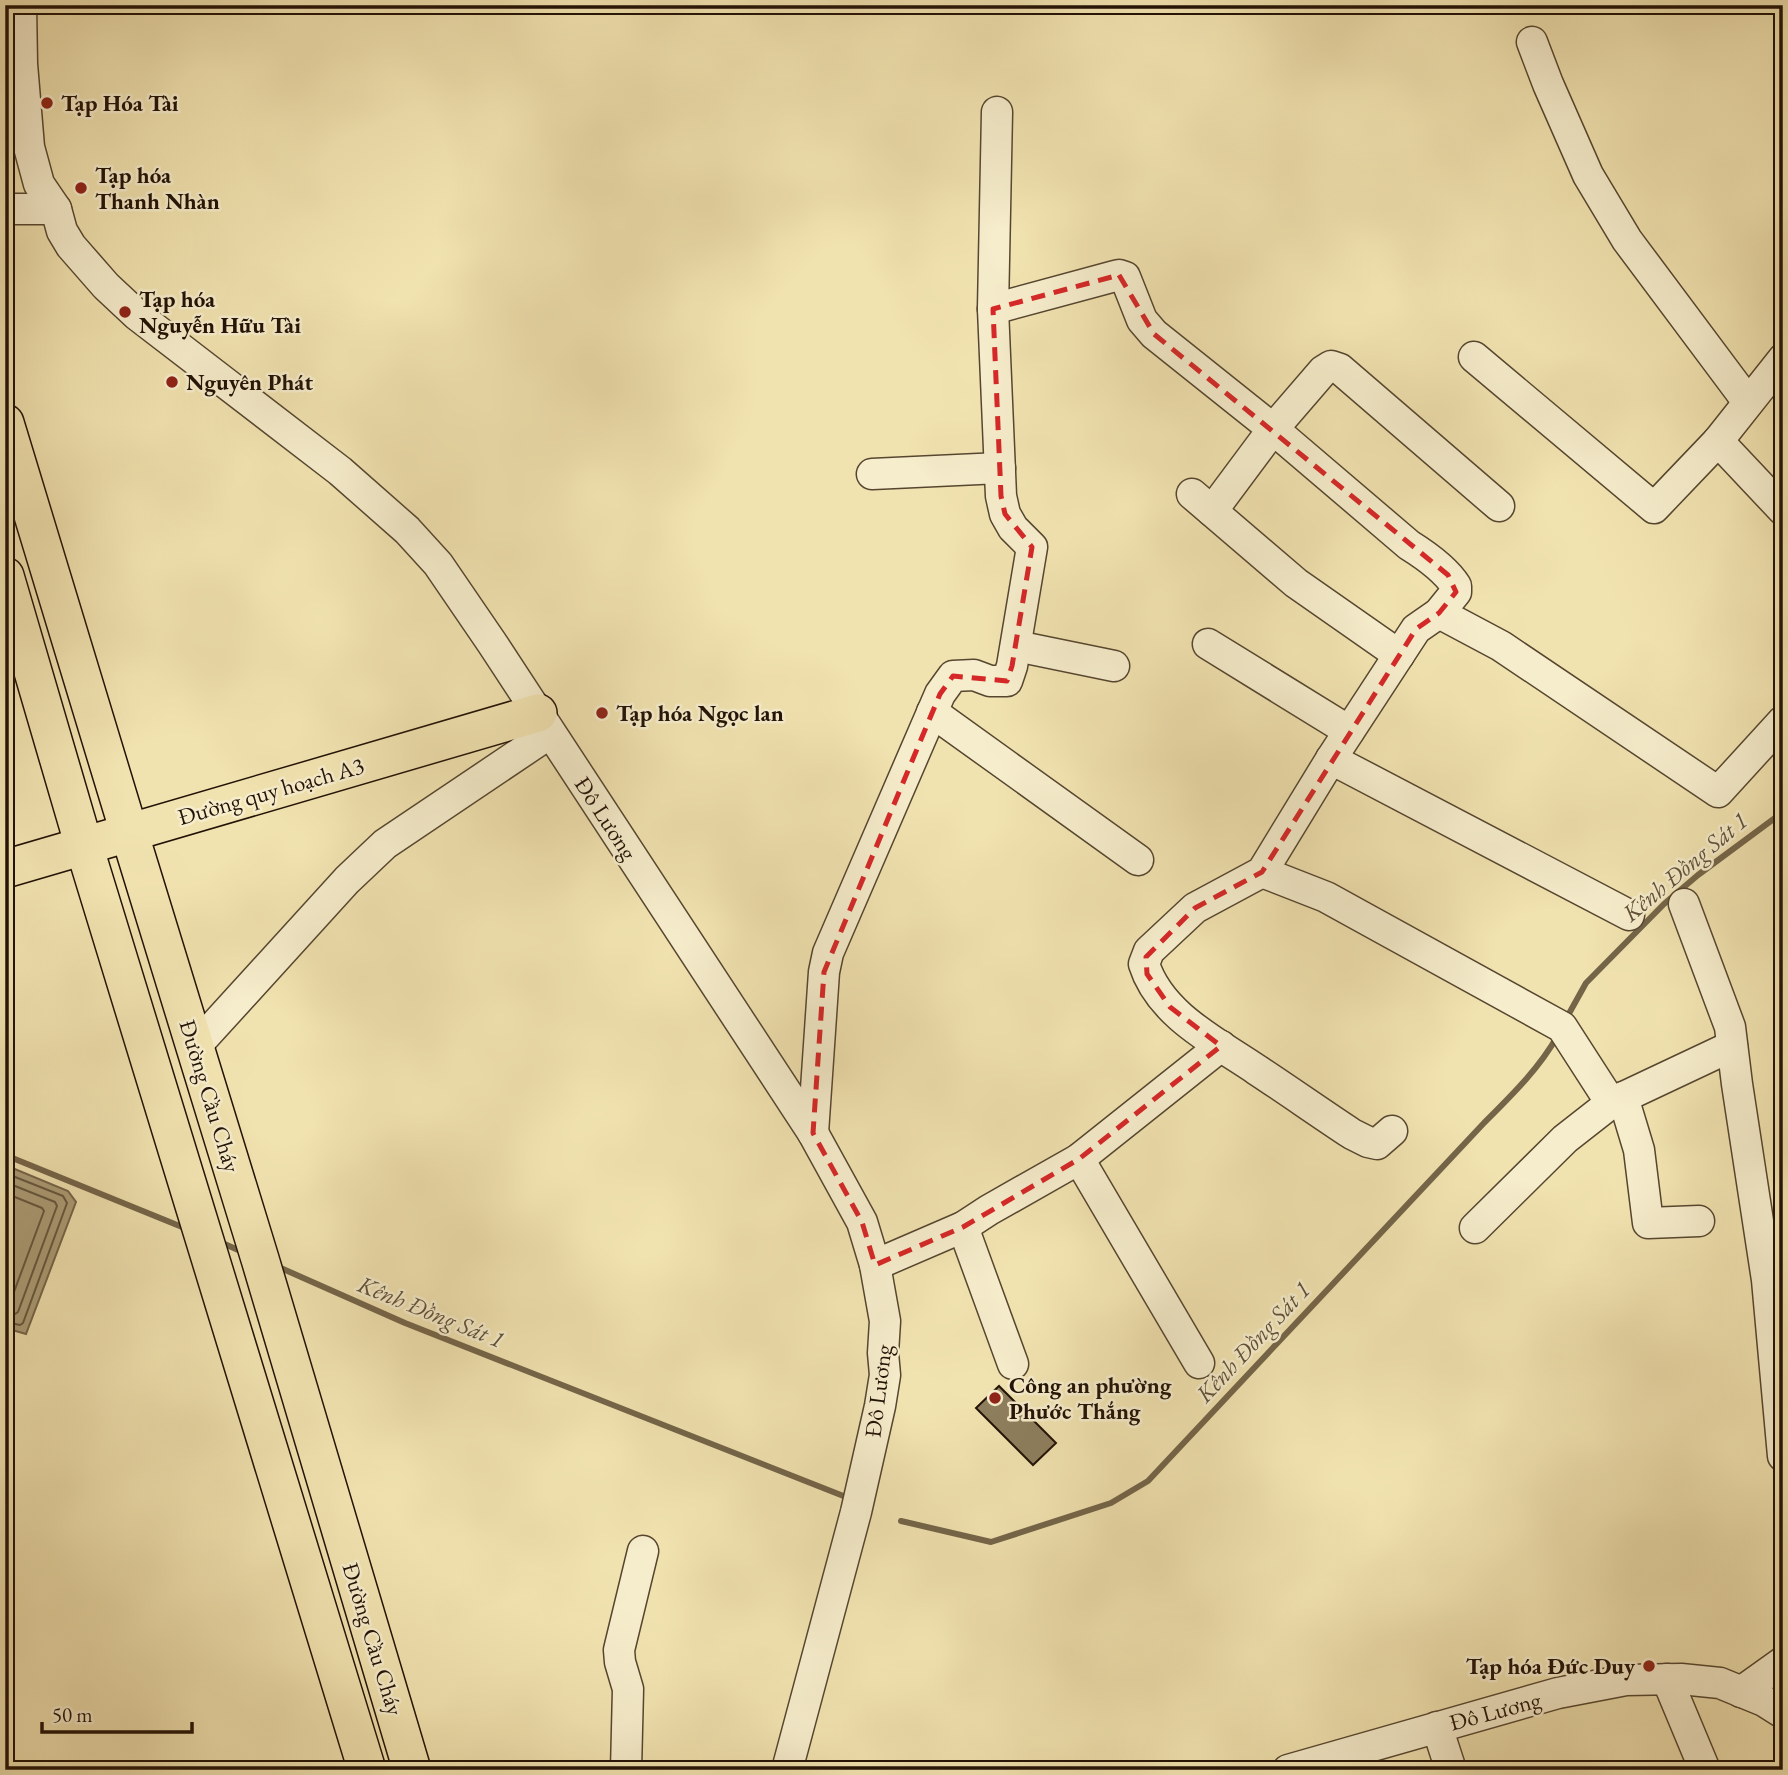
<svg xmlns="http://www.w3.org/2000/svg" width="1788" height="1775" font-family="'EB Garamond',serif">
	<style>
		.water { fill: #ab9c76; stroke: #746549; stroke-width: 2 }
		.lines { fill: none; stroke-linecap: round; stroke-linejoin: round }
		.shore { stroke: #66573e; stroke-width: 2 }
		.stream { stroke: #746549; stroke-width: 6 }
		.building { fill: #8e7f5e; stroke: #221206; stroke-width: 2 }
		.minor-casing { stroke: #564630; stroke-width: 33 }
		.major-casing { stroke: #221206; stroke-width: 40 }
		.minor { stroke: #f6edcc; stroke-width: 30 }
		.major { stroke: #f1e3b0; stroke-width: 37 }
		.marked { fill: none; stroke: #d62828; stroke-width: 5; stroke-dasharray: 14 9; stroke-linejoin: round }
		.poi-dot { fill: #8f2418; stroke: #f6edcc; stroke-width: 2.5 }
		.labels { text-anchor: middle; stroke-width: 5; stroke-linejoin: round; paint-order: stroke }
		.poi-label { font-size: 23px; font-weight: bold; fill: #221206; stroke: #f6edcc; text-anchor: start }
		.street-label { font-size: 23px; fill: #221206; stroke: #f6edcc }
		.water-label { font-size: 24px; font-style: italic; fill: #605038; stroke: #f6edcc }
	</style>
	<rect width="100%" height="100%" fill="#f1e3b0"/>
	<filter id="stains"><feTurbulence type="fractalNoise" baseFrequency=".00286" numOctaves="4"/><feColorMatrix values="0 0 0 0 .2 0 0 0 0 .09 0 0 0 0 .02 0 0 0 .5 -.17"/></filter>
	<radialGradient id="worn" r=".72"><stop offset=".6" stop-color="#630" stop-opacity="0"/><stop offset="1" stop-color="#630" stop-opacity=".3"/></radialGradient>
	<polygon class="water" points="5,1165 68,1191 76,1202 26,1334 5,1328"/>
	<g class="lines">
		<g class="shore">
			<polyline points="5,1173 63,1196 67,1203 23,1323 20,1325 5,1322"/>
			<polyline points="5,1182 55,1202 57,1206 18,1312 15,1314 5,1313"/>
			<polyline points="5,1193 42,1208 44,1211 11,1300 5,1302"/>
		</g>
		<g class="stream">
			<polyline points="1566,1019 1586,983 1664,904 1698,875 1783,812"/>
			<polyline points="5,1155 187,1229"/>
			<polyline points="220,1242 245,1253"/>
			<polyline points="274,1265 405,1323 846,1497"/>
			<path d="M 901,1521 L 991,1542 L 1111,1503 L 1148,1481 L 1483,1124 C 1510,1097 1539,1069 1558,1035"/>
		</g>
	</g>
	<polygon class="building" points="999,1386 1056,1443 1033,1465 976,1408"/>
	<g class="lines">
		<defs>
			<g id="minor">
				<polyline points="21,5 22,64 29,147 39,184 56,209 62,231 71,246 106,286 137,315 340,471 407,530 438,564 492,643 813,1133 862,1222 875,1265 885,1321 883,1353 885,1375 880,1406 856,1512 787,1770"/>
				<polyline points="1532,42 1548,84 1588,175 1627,240 1748,402"/>
				<polyline points="5,209 56,209"/>
				<path d="M 993,309 L 1115,276 L 1119,275 L 1125,277 L 1142,320 L 1154,334 L 1273,429 L 1409,545 C 1425,555 1446,570 1456,586 L 1456,592 L 1439,613 L 1416,629 L 1331,759 L 1262,872 L 1195,908 L 1149,951 L 1144,964 C 1160,1015 1216,1042 1257,1070 C 1289,1091 1320,1113 1352,1134 L 1368,1142 L 1377,1144 L 1392,1131"/>
				<polyline points="1474,357 1654,508 1718,441 1783,359"/>
				<polyline points="1718,441 1783,510"/>
				<polyline points="872,474 1000,468"/>
				<polyline points="1192,494 1296,583 1399,655"/>
				<polyline points="1212,511 1273,429 1323,371 1331,366 1340,369 1499,506"/>
				<polyline points="1439,613 1501,646 1718,792 1783,721"/>
				<polyline points="1208,644 1349,731"/>
				<polyline points="1016,646 1114,666"/>
				<polyline points="932,712 1138,860"/>
				<polyline points="1331,759 1629,915"/>
				<polyline points="1262,872 1326,897 1562,1027 1611,1103"/>
				<polyline points="1684,904 1730,1027 1737,1084 1767,1280 1783,1456"/>
				<polyline points="195,1047 347,880 385,844 550,733"/>
				<polyline points="1623,1097 1639,1150 1648,1223 1699,1221"/>
				<polyline points="813,1133 824,972 828,953 940,694 953,676 974,675 990,681 1007,681 1012,666 1032,547 1013,528 1005,514 1001,496 993,309 997,112"/>
				<polyline points="1079,1159 1199,1363"/>
				<polyline points="963,1227 1013,1364"/>
				<polyline points="1475,1228 1565,1139 1611,1103 1732,1046"/>
				<polyline points="875,1265 963,1227 989,1210 1079,1159 1221,1046"/>
				<polyline points="1667,1679 1705,1770"/>
				<polyline points="1741,1692 1783,1662"/>
				<polyline points="1437,1727 1451,1770"/>
				<polyline points="626,1770 628,1689 620,1662 619,1650 643,1551"/>
				<polyline points="1288,1770 1558,1693 1626,1680 1681,1679 1720,1683 1764,1701 1783,1713"/>
			</g>
			<g id="major">
				<polyline points="5,423 129,832 260,1259 412,1770"/>
				<polyline points="5,576 84,846 367,1770"/>
				<polyline points="5,869 538,713"/>
			</g>
		</defs>
		<use href="#minor" class="minor-casing"/>
		<use href="#major" class="major-casing"/>
		<use href="#minor" class="minor"/>
		<use href="#major" class="major"/>
	</g>
	<path class="marked" d="M 1119,275 L 1154,334 L 1448,575 L 1456,592 L 1439,613 L 1416,629 L 1262,872 L 1195,908 L 1146,957 L 1147,974 L 1170,1007 L 1221,1046 L 1079,1159 L 963,1227 L 875,1265 L 862,1222 L 813,1133 L 824,972 L 940,694 L 953,676 L 1007,681 L 1012,666 L 1032,547 L 1005,514 L 1001,496 L 993,309 Z"/>
	<g class="poi-dot">
		<circle cx="47" cy="103" r="7"/>
		<circle cx="81" cy="188" r="7"/>
		<circle cx="125" cy="312" r="7"/>
		<circle cx="172" cy="382" r="7"/>
		<circle cx="602" cy="713" r="7"/>
		<circle cx="995" cy="1398" r="7"/>
		<circle cx="1649" cy="1666" r="7"/>
	</g>
	<g class="labels">
		<g class="poi-label">
			<text x="61" y="111">Tạp Hóa Tài</text>
			<text x="95" y="183">Tạp hóa<tspan x="95" dy="26">Thanh Nhàn</tspan></text>
			<text x="139" y="307">Tạp hóa<tspan x="139" dy="26">Nguyễn Hữu Tài</tspan></text>
			<text x="186" y="390">Nguyên Phát</text>
			<text x="616" y="721">Tạp hóa Ngọc lan</text>
			<text x="1009" y="1393">Công an phường<tspan x="1009" dy="26">Phước Thắng</tspan></text>
			<text x="1635" y="1674" text-anchor="end">Tạp hóa Đức Duy</text>
		</g>
		<g class="street-label">
			<text transform="translate(271 791) rotate(-16)" y="8">Đường quy hoạch A3</text>
			<text transform="translate(606 818) rotate(57)" y="8">Đô Lương</text>
			<text transform="translate(210 1096) rotate(73)" y="8">Đường Cầu Cháy</text>
			<text transform="translate(878 1391) rotate(-83)" y="8">Đô Lương</text>
			<text transform="translate(373 1639) rotate(73)" y="8">Đường Cầu Cháy</text>
			<text transform="translate(1495 1711) rotate(-15)" y="8">Đô Lương</text>
		</g>
		<g class="water-label">
			<text transform="translate(1685 867) rotate(-40)" y="8">Kênh Đồng Sát 1</text>
			<text transform="translate(431 1312) rotate(22)" y="8">Kênh Đồng Sát 1</text>
			<text transform="translate(1253 1342) rotate(-47)" y="8">Kênh Đồng Sát 1</text>
		</g>
	</g>
	<rect width="1788" height="1775" fill="none" stroke="#f1e3b0" stroke-width="28"/>
	<rect x="7" y="7" width="1774" height="1761" fill="none" stroke="#221206" stroke-width="3.5"/>
	<rect x="14" y="14" width="1760" height="1747" fill="none" stroke="#221206" stroke-width="2"/>
	<path d="M42 1722v10h150v-10" fill="none" stroke="#221206" stroke-width="3.5"/>
	<text x="52" y="1722" font-size="21" fill="#221206" stroke="#f6edcc" stroke-width="5" paint-order="stroke">50 m</text>
	<rect width="100%" height="100%" filter="url(#stains)"/>
	<rect width="100%" height="100%" fill="url(#worn)"/>
</svg>
